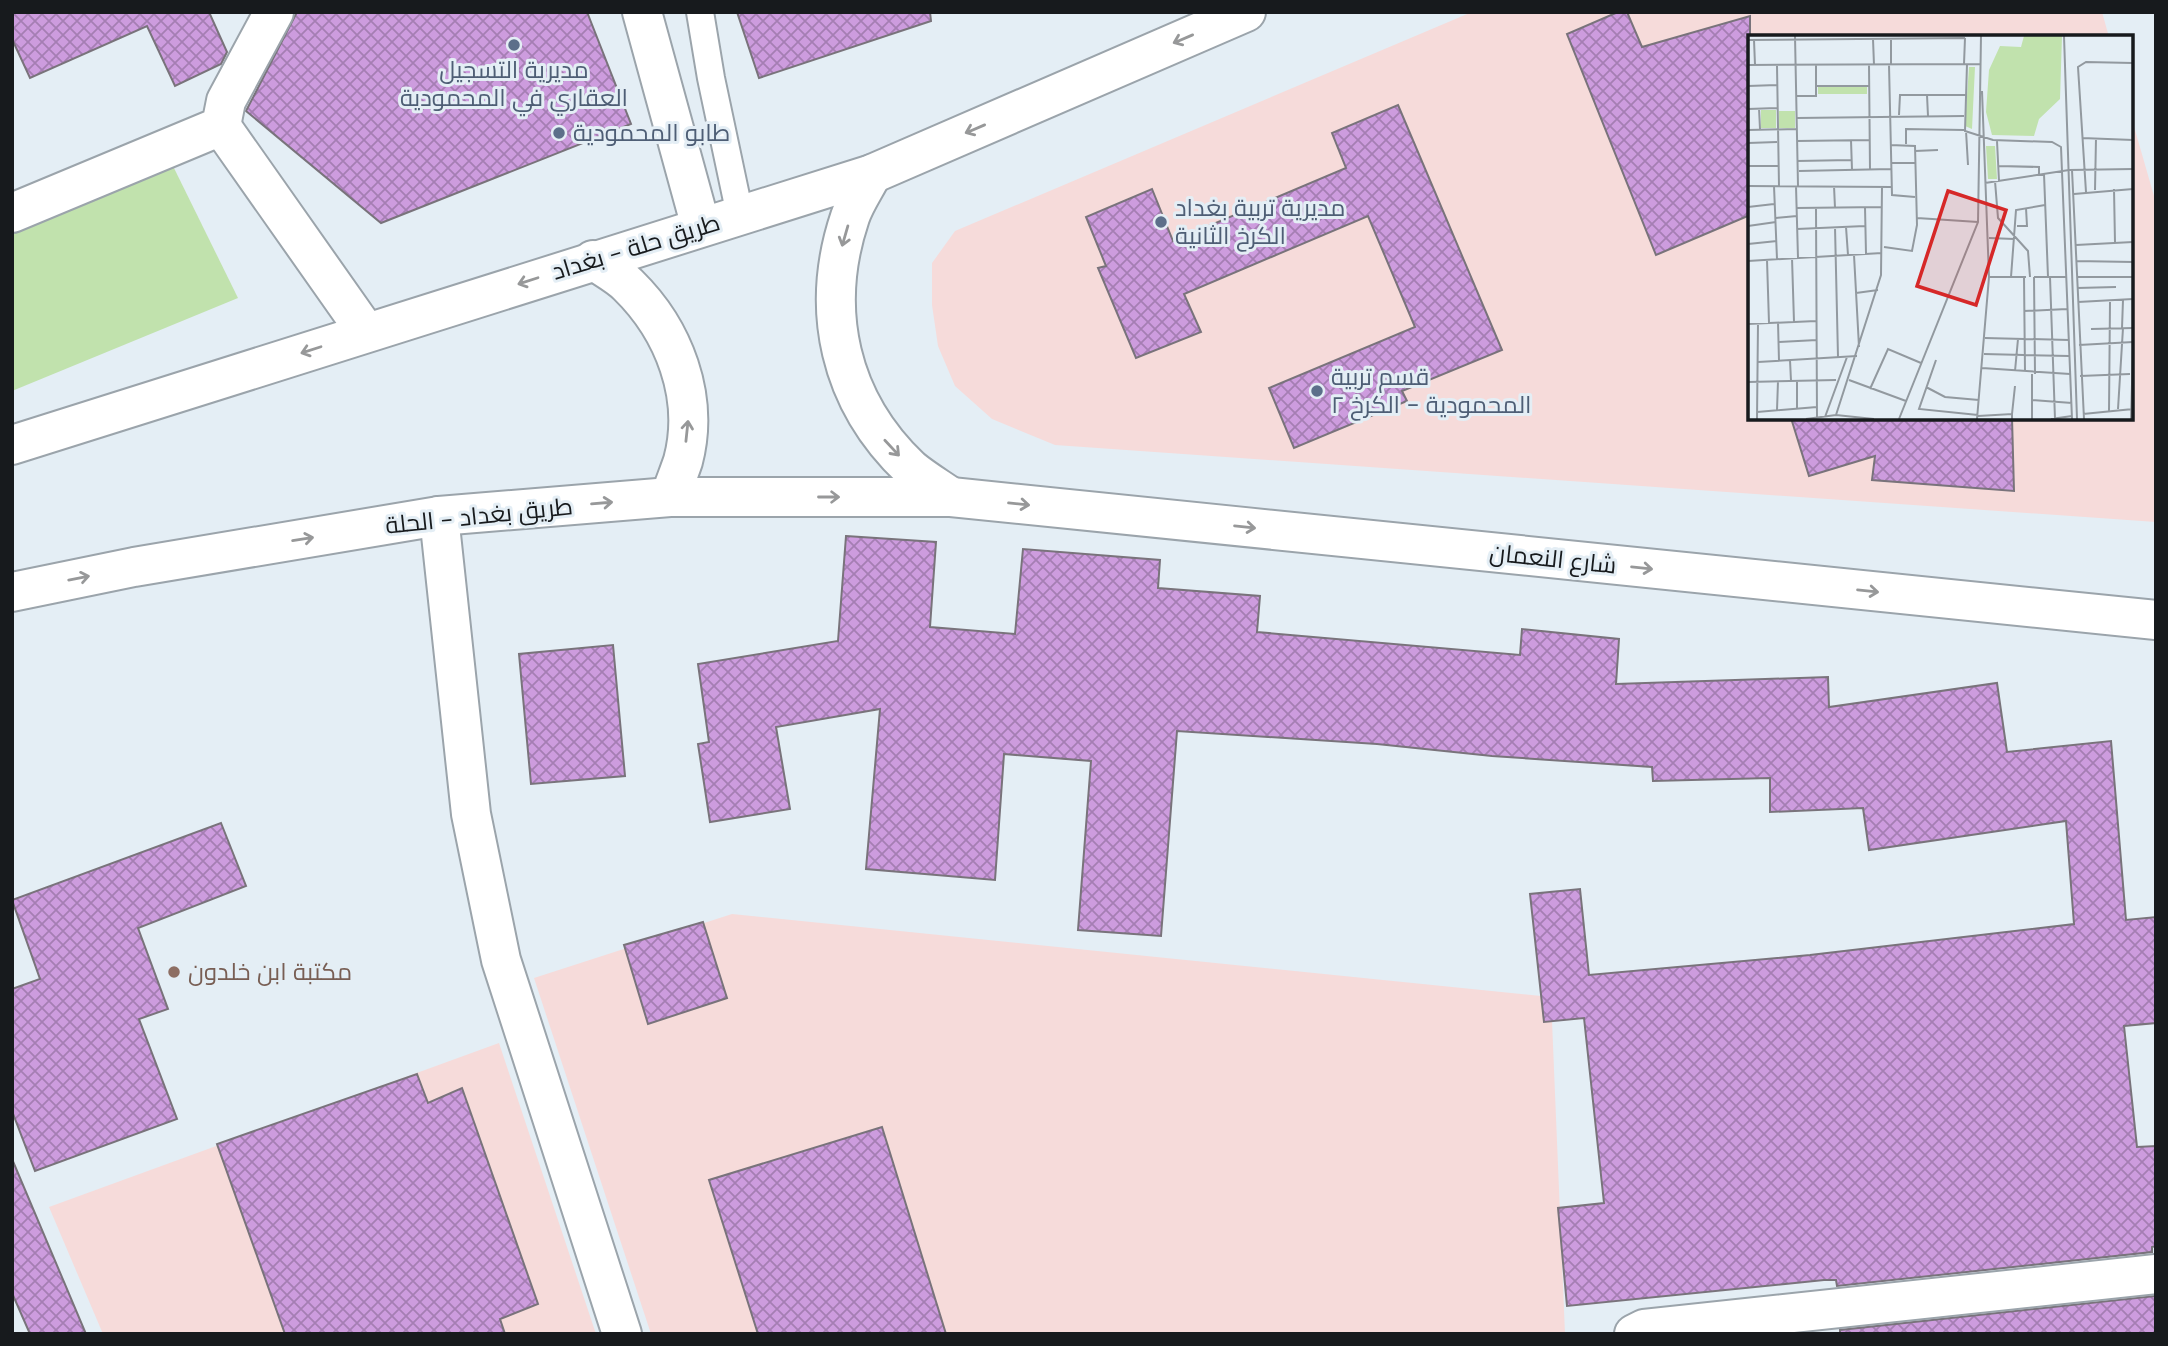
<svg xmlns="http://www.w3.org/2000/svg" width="2168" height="1346" font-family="'DM Sans',Cairo,sans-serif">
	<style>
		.education { fill: #f6dbda }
		.green { fill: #c1e2ad }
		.building { fill: url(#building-cross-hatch); stroke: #79737b; stroke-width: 2 }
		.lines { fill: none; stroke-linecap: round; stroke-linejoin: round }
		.service-casing { stroke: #9ba4ab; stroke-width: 30 }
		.pedestrian-casing { stroke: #9ba4ab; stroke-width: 42 }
		.minor-casing { stroke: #9ba4ab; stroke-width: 42 }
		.primary-casing { stroke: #9ba4ab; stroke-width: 42 }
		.service { stroke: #fff; stroke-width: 26 }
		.pedestrian { stroke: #fff; stroke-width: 38 }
		.minor { stroke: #fff; stroke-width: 38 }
		.primary { stroke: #fff; stroke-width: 38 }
		.oneway { stroke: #979899 }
		.service-dot { fill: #5c6f8a; stroke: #e4eef5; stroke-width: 2.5 }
		.education-dot { fill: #8d6e63; stroke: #e4eef5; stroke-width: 2.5 }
		.labels { text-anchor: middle; stroke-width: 6; stroke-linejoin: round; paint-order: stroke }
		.service-label { font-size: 24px; fill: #4e5e75; stroke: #e4eef5; text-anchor: start }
		.street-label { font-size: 24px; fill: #171a1d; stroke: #e4eef5 }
		.education-label { font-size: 24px; fill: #785e54; stroke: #e4eef5; text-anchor: start }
		.inset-road { fill: none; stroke: #92999f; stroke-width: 2 }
		.view { fill: #d62828; fill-opacity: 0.15; stroke: #d62828; stroke-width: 3.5 }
		.inset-edge { fill: none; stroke: #171a1d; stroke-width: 3.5 }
	</style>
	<defs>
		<pattern id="building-cross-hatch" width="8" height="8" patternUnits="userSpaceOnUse" patternTransform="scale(1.75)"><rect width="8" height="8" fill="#cd9cde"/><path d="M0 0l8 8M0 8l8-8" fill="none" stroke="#a57eb3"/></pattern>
	</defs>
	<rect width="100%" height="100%" fill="#e4eef5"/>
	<g class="education">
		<polygon points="1472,12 2102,12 2109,37 1750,37 1750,418 2131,418 2131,116 2156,203 2156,522 1055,445 992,419 955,386 938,346 932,305 932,263 955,231"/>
		<polygon points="732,914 1551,997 1565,1334 651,1334 534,978"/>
		<polygon points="499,1043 596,1334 103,1334 49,1207"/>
	</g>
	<polygon class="green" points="171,162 238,298 12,391 12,230"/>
	<g class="building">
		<polygon points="12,12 209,12 227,52 221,64 175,86 147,26 30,78 12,39"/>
		<polygon points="297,12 587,12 631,124 381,223 246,111"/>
		<polygon points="737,12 930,12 931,21 759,78"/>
		<polygon points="1618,12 1627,12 1642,47 1750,16 1750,215 1656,255 1567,34"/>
		<polygon points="1398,105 1502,350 1402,391 1407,401 1294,448 1269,388 1415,327 1368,216 1184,294 1201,332 1136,358 1098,268 1106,266 1086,217 1152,189 1173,241 1346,168 1332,133"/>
		<polygon points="1791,418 2012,418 2014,491 1872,480 1875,456 1809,476"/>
		<polygon points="846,536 936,542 930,627 1015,634 1023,549 1160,560 1158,588 1260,596 1257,632 1520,655 1522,629 1619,639 1616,684 1828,677 1829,707 1997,683 2007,752 2111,741 2126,920 2156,917 2156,1023 2124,1026 2137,1147 2156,1146 2156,1246 2152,1247 2152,1252 1837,1286 1836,1280 1824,1280 1567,1306 1558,1208 1604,1203 1584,1018 1544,1022 1530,894 1580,889 1589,975 1810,955 2074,924 2066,821 1869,850 1863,808 1770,812 1770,778 1653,781 1652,767 1492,756 1377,744 1177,731 1161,936 1078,930 1091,761 1004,754 995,880 866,869 880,709 776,727 790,809 710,822 698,744 709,742 698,664 838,641"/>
		<polygon points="613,645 625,776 531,784 519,654"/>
		<polygon points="221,823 246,886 138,928 168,1009 139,1019 177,1119 35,1171 12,1111 12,989 40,979 12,900"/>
		<polygon points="703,922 727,998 648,1024 624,945"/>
		<polygon points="417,1074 428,1103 462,1088 538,1304 500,1319 505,1334 285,1334 217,1144"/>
		<polygon points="882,1127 946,1334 758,1334 709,1180"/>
		<polygon points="12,1159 86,1334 30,1334 12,1293"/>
		<polygon points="2155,1296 2156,1334 1840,1334 1840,1330"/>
	</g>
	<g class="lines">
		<defs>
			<polyline id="service" points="700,12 711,78 740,215"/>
			<polyline id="pedestrian" points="1634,1334 1644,1329 2156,1274"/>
			<g id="minor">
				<polyline points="642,12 701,227"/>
				<polyline points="221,126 366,332"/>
				<polyline points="12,213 221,126 226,101 274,12"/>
				<polyline points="439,516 471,814 501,960 622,1334"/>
			</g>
			<g id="primary">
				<path d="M 872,174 C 865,188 855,202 850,217 C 819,309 839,401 911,469 C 923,479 938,488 951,497"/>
				<path d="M 593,260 C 604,268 618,275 628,285 C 674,330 700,397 683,461 C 679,473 674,485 670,497"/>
				<polyline points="12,445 872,174 1246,12"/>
				<polyline points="12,592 134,567 439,516 670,497 951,497 2156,620"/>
			</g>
		</defs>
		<use href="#service" class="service-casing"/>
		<use href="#pedestrian" class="pedestrian-casing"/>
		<use href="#minor" class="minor-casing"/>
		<use href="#primary" class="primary-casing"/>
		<use href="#service" class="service"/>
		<use href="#pedestrian" class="pedestrian"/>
		<use href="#minor" class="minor"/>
		<use href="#primary" class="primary"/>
	</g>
	<defs><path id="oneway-shaft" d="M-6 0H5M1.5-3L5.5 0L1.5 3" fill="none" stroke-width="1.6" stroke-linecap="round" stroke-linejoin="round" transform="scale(1.75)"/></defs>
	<g class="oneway">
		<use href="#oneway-shaft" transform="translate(1183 39) rotate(157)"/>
		<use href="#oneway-shaft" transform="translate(975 129) rotate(157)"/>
		<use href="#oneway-shaft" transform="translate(845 236) rotate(106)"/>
		<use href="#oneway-shaft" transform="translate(528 281) rotate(162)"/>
		<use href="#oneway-shaft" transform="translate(311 350) rotate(162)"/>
		<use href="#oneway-shaft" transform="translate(687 431) rotate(-84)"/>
		<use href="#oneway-shaft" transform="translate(892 448) rotate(47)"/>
		<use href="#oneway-shaft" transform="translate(829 497)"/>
		<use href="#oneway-shaft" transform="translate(602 503) rotate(-5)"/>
		<use href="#oneway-shaft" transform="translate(1019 504) rotate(6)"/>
		<use href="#oneway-shaft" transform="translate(1245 527) rotate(6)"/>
		<use href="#oneway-shaft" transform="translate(303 539) rotate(-9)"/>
		<use href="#oneway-shaft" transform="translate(1642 568) rotate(6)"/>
		<use href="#oneway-shaft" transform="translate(79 578) rotate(-11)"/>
		<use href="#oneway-shaft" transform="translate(1868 591) rotate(6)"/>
	</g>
	<g class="service-dot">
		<circle cx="514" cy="45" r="7"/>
		<circle cx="559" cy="133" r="7"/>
		<circle cx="1161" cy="222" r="7"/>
		<circle cx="1317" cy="391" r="7"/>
	</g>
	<circle class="education-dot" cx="174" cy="972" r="7"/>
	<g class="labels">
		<g class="service-label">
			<text x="514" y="78" text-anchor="middle">مديرية التسجيل<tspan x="514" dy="28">العقاري في المحمودية</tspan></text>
			<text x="573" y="141">طابو المحمودية</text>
			<text x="1175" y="216">مديرية تربية بغداد<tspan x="1175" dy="28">الكرخ الثانية</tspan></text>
			<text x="1331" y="385">قسم تربية<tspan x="1331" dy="28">المحمودية - الكرخ ٢</tspan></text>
		</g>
		<g class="street-label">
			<text transform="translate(636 247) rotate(-17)" y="8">طريق حلة - بغداد</text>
			<text transform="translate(479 516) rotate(-6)" y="8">طريق بغداد - الحلة</text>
			<text transform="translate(1553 559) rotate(6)" y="8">شارع النعمان</text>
		</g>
		<g class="education-label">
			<text x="188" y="980">مكتبة ابن خلدون</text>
		</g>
	</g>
	<g transform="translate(1748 35)">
		<rect width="385" height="385" fill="#e4eef5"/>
		<path d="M 276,1 L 314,1 L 312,64 L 291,84 L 286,101 L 244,100 L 238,77 L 241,35 L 252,11 L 273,12 ZM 238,111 L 247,111 L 249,144 L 240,144 Z" fill="#c1e2ad"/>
		<path d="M 221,32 L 227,32 L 224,94 L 217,91 ZM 70,52 L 119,52 L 119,59 L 70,59 ZM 13,75 L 28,75 L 28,93 L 13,93 ZM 31,76 L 47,76 L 47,93 L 31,93 Z" fill="#c1e2ad"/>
		<path class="inset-road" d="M 47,1 L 50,151M 316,1 L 329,384M 125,4 L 126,30M 143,4 L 143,30M 0,5 L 217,3M 6,5 L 7,30M 216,29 L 217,3M 219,29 L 217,96 L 245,105 L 304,107 L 313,112 L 324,384M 0,30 L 232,29M 121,30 L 122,135M 141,30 L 144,160 L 167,162M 29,31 L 31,151M 0,51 L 29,50M 68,51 L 121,51M 179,60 L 180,81M 49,61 L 68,61 L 68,30M 11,73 L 12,94M 0,74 L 29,73M 151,80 L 152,60 L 218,60M 49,83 L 216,81M 0,95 L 49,94M 218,96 L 220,130M 334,103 L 385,105M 103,105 L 104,135M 49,106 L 122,105M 249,106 L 251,146M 0,108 L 29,107M 158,109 L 158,94 L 216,95M 167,116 L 190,115M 49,126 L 103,125M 143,128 L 167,128M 0,131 L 31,131M 251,131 L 291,132 L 291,139M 324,135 L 336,384M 51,136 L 143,134M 296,139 L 300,242M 247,146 L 250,183 L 280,216 L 282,242M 237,148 L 321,135 L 385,134M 0,151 L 143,152M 26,151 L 29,224M 48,151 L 50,223M 86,151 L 87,173M 366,154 L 367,208M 347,155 L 348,103M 338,157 L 330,32 L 338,27 L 385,28M 326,159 L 385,154M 0,172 L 26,169M 117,172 L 118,219M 48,173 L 134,172M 68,173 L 69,383M 28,183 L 49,181M 169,183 L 230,187M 0,191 L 28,187M 269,191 L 279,191 L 278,173M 87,192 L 90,322M 98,192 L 100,220M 49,194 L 117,191M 241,203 L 266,204M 0,209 L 29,206M 328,210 L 385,207M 136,212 L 164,216 L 169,190 L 167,111 L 142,110M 106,220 L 111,312M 44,223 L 46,287M 19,225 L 21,288M 0,226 L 134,218M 328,226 L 385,227M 241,242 L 278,242M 263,242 L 268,175 L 297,170M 276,242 L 277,337M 286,242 L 287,339M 286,242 L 319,242M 302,242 L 307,384M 329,242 L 385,242M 329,253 L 368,252M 108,258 L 130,255M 330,267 L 385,264M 276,276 L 319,274M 30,287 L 31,326M 0,289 L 68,286M 374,293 L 375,265M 343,294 L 385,293M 237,303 L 321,305M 31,307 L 69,305M 331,310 L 385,307M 236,319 L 321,321M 42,325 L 43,346M 188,325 L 171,374 L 230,380M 10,327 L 109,321M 234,333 L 322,339M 267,336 L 270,304M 332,341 L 382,339M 49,345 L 49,373M 101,345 L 158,366M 0,347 L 88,345M 178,352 L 197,362 L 231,365M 122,354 L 140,314 L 173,328M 284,365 L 324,368M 370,374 L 375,293M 29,375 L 30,346M 361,376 L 362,267M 9,377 L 69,372M 264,379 L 267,351M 335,379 L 385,374M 88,380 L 133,240 L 134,152M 230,381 L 264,379 L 264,384M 77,382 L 99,322M 9,384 L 10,288M 58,384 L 88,380 L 126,384M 151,384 L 230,187 L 233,1M 229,384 L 241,242 L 234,56M 284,384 L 284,339M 303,384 L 324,381M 383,384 L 385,314"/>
		<path class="view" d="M 200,156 L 258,175 L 228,270 L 169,251 Z"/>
		<rect width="385" height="385" class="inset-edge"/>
	</g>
	<rect width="2168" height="1346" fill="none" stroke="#171a1d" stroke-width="28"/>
</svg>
